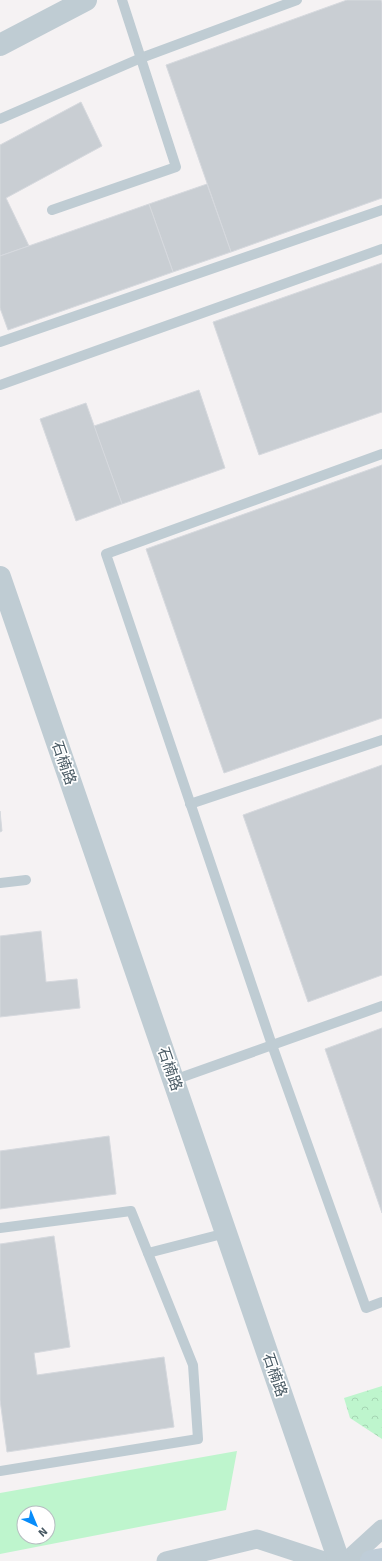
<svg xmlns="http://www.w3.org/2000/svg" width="382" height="1561" font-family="Signika,'Noto Sans SC',sans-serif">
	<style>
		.green { fill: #bef5cd; fill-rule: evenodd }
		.forest { fill: url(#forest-crowns) }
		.building { fill: #c9ced3; stroke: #d6d9de }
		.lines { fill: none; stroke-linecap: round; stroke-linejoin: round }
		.service { stroke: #bfccd3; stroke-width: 10 }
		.minor { stroke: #bfccd3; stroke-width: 19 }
		.tertiary { stroke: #bfccd3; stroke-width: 22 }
		.secondary { stroke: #bfcdd8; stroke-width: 22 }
		.labels { text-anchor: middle; stroke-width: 3.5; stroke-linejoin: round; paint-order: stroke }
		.street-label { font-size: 15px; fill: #485963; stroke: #fff }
	</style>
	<defs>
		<pattern id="forest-crowns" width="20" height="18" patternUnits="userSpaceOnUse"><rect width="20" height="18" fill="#bef5cd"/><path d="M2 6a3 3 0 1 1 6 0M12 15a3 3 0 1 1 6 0" fill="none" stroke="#a5d4b3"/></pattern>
	</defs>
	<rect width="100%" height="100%" fill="#f5f2f3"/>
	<path class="green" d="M 237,1451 L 226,1510 L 0,1554 L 0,1493 ZM 24,1513 L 48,1513 L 48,1537 L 24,1537 Z"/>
	<polygon class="forest" points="382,1386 382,1439 350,1418 344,1398"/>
	<g class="building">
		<polygon points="347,0 381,0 382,3 382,198 231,252 166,65"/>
		<polygon points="81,102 102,146 6,198 29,246 0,256 0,145"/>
		<polygon points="207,184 231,252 173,272 149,204"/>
		<polygon points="149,204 173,272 8,330 0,308 0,256"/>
		<polygon points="382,263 382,412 259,455 213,322"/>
		<polygon points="199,390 225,468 122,504 94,426"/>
		<polygon points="86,403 122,504 76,521 40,419"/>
		<polygon points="382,465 382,718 224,773 146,549"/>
		<polygon points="382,765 382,975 308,1002 243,815"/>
		<polygon points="0,811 2,831 0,832"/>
		<polygon points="41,931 46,982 77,979 80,1008 0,1017 0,936"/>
		<polygon points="382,1028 382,1213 325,1049"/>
		<polygon points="109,1136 116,1194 0,1209 0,1151"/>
		<polygon points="54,1236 70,1347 34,1353 37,1375 164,1357 174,1427 7,1452 0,1400 0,1244"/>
	</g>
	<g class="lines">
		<g class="service">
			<polyline points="0,119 141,58 297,0"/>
			<polyline points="52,210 176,167 122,0"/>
			<polyline points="0,342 382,210"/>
			<polyline points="0,385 382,249"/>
			<polyline points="382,454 106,554 272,1045 366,1308 382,1302"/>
			<polyline points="190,804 382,740"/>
			<polyline points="0,883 26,880"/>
			<polyline points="174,1080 382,1006"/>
			<polyline points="0,1228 131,1211 193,1365 198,1439 0,1471"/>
			<polyline points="148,1253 226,1233"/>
		</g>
		<g class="minor">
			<polyline points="166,1561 257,1539 324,1561"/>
			<polyline points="347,1561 382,1529"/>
		</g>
		<g class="tertiary">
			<polyline points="0,45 86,0"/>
			<polyline points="0,577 339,1561"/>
		</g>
		<polyline class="secondary" points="371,1561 382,1559"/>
	</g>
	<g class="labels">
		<g class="street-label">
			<text transform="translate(64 763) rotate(71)" y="5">石楠路</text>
			<text transform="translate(170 1069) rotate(71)" y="5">石楠路</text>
			<text transform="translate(275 1375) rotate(71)" y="5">石楠路</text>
		</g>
	</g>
	<g transform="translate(36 1525) rotate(136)"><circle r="19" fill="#ffffff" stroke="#b6bdc1"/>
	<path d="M0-3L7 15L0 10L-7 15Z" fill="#078cfa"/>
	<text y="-6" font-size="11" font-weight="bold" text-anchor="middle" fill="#485963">N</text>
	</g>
</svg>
